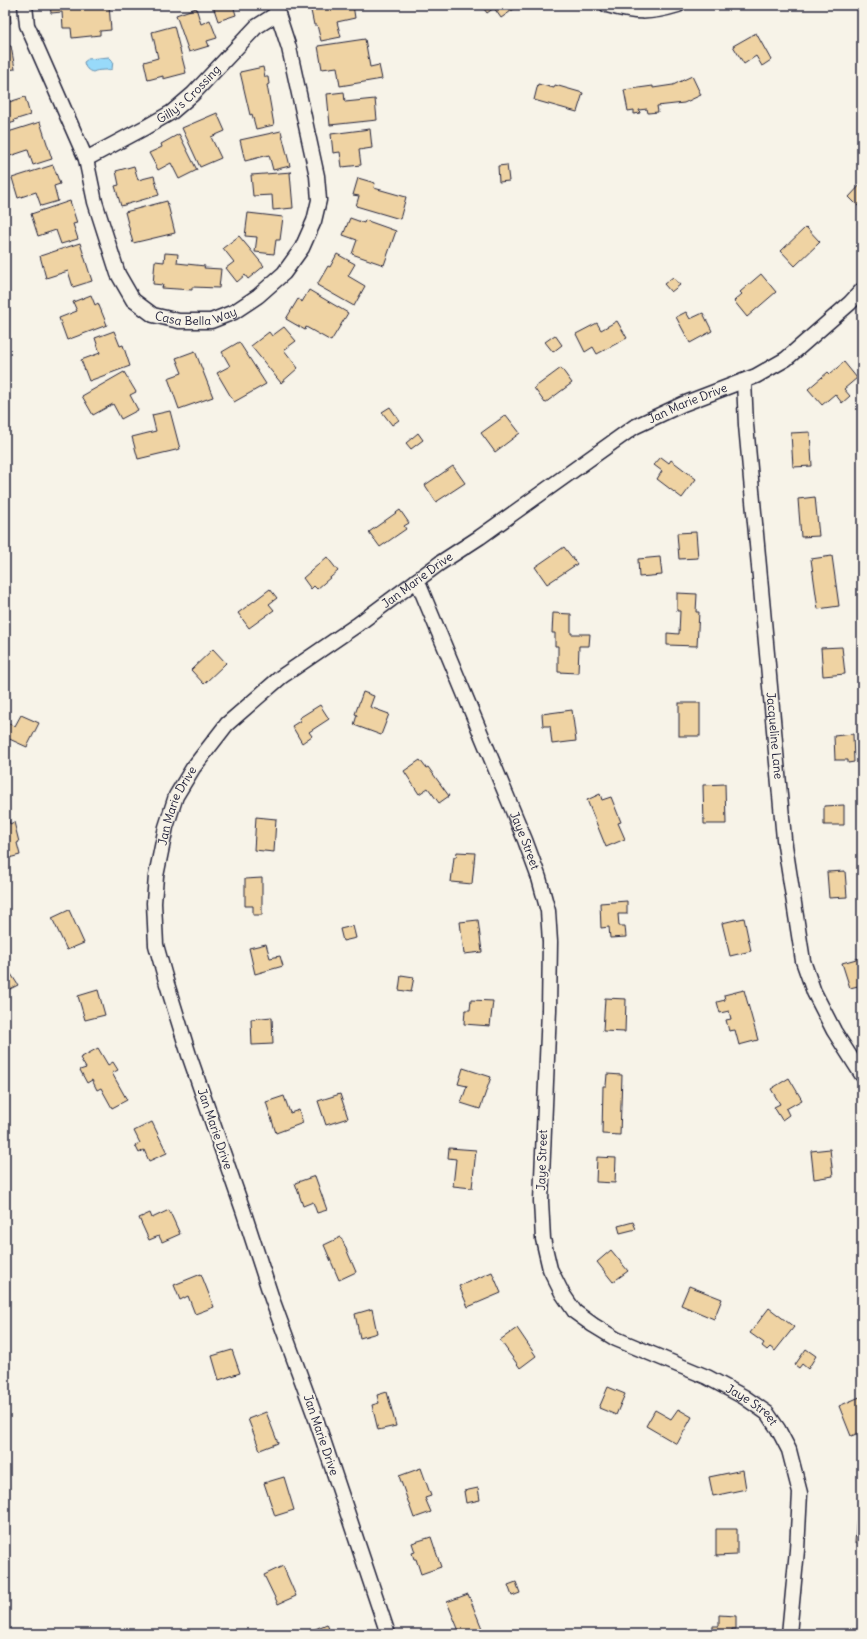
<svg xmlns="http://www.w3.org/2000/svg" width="867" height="1639" font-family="Delius,sans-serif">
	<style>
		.water { fill: #98dafa; stroke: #6990ae }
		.building { fill: #efd3a3; stroke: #22223b }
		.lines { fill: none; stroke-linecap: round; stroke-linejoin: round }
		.minor-casing { stroke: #22223b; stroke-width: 17 }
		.minor { stroke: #f7f3e8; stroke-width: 14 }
		.labels { text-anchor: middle; stroke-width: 4; stroke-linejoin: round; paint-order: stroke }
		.street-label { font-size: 12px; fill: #22223b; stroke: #f7f3e8 }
	</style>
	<rect width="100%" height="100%" fill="#f7f3e8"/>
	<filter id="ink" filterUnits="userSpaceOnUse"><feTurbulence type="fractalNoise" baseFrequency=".025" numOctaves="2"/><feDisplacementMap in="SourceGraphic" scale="8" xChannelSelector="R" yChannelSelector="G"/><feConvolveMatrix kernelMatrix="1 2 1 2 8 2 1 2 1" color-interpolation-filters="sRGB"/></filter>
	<g filter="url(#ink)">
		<path class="water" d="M 109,57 L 113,61 L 112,69 C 106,71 99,69 93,72 C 88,71 85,68 84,62 L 88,59 Z"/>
		<g class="building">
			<polygon points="5,5 9,5 11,23 5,24"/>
			<polygon points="50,5 109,5 111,30 100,31 100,35 72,38 71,28 63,28 62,12 51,13"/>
			<polygon points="211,5 233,5 236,15 218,21 213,6"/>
			<polygon points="314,5 353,5 355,18 337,22 341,37 321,41 317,25 314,25 310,6"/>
			<polygon points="481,5 516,5 517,7 501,18 494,8 487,13"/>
			<polygon points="196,8 201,24 210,20 217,38 207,41 209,46 189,52 176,15"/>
			<polygon points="174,26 186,73 163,79 163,76 148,80 144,62 158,58 152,32"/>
			<polygon points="5,32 8,46 11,46 15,69 5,70"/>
			<polygon points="756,33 771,60 762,66 756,56 744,64 733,46"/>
			<polygon points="365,39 370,67 379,65 382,79 340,86 337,67 322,69 318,46"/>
			<polygon points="263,67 265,77 268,77 269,84 267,85 274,125 256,129 252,114 250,115 240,72"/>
			<polygon points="692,76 701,95 684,103 657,106 658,112 648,113 647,109 639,110 640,113 634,114 634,110 628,111 624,90 653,86 653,88 673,85"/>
			<polygon points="538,84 554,88 555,85 583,93 577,112 534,100"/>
			<polygon points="5,90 9,102 25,97 30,115 14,120 15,122 5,125"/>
			<polygon points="344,92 345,102 375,99 377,120 330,125 327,94"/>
			<polygon points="217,113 225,131 211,137 221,158 200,167 182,128"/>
			<polygon points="40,122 52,159 33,165 28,150 7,157 5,150 5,133"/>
			<polygon points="370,129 372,148 359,150 361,165 342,167 340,152 333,153 331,134"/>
			<polygon points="281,131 290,166 273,170 269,155 245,161 240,140"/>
			<polygon points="179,134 197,170 179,179 171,163 158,170 149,153 162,147 161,144"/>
			<polygon points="53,165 60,184 54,186 58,201 41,206 36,192 18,198 12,178"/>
			<polygon points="507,165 509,181 499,182 498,166"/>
			<polygon points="134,166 138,180 154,176 159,195 121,206 115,186 119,185 116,171"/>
			<polygon points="292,172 290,173 293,208 273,210 272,195 253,196 251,175"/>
			<polygon points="358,178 375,183 374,188 406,197 400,219 356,206 359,196 353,195"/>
			<polygon points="862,183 862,210 849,197"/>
			<polygon points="70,201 77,223 73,224 78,239 61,244 56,230 38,236 31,214"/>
			<polygon points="167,201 175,233 133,243 125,212"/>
			<polygon points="248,213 283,217 280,240 276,240 274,254 255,252 257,237 245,236"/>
			<polygon points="350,218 364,223 365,220 396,231 384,265 352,254 357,240 343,235"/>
			<polygon points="806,227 820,242 795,266 781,251"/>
			<polygon points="239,236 264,266 248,279 245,275 237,282 226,268 234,262 223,248"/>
			<polygon points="80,243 92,281 73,287 68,271 46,278 40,256"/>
			<polygon points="165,253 178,254 177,263 205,266 204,268 221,269 219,288 192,287 192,290 162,288 163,285 153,284 155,261 164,262"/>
			<polygon points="337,254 355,264 348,276 365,286 354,306 317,285 328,266 330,267"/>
			<polygon points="761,274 776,292 747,317 734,301 742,294 740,292"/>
			<polygon points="673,277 680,285 671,292 664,284"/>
			<polygon points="309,290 348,313 331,341 306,327 305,330 286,319 298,299 302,302"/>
			<polygon points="91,295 95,305 98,303 107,325 67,340 59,318 77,311 73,302"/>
			<polygon points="686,312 690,319 703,313 712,331 690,343 676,317"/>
			<polygon points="617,321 627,338 597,354 593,347 585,352 576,334 597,323 601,330"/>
			<polygon points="284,327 296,341 284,350 298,368 281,383 251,346 269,332 272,336"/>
			<polygon points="114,331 120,346 123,345 130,366 89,381 81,360 100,353 95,338"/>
			<polygon points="555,335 562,345 553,352 545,342"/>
			<polygon points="239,342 266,384 234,402 217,373 230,366 222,352"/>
			<polygon points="195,351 213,397 179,409 168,378 182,373 176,358"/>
			<polygon points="844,362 857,378 844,389 850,396 842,403 835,394 822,405 808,389 828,372 830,374"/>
			<polygon points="561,368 572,383 545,403 534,388"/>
			<polygon points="124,372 136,392 130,395 138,410 121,419 113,404 93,415 82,396"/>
			<polygon points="390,407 399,420 392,425 382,412"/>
			<polygon points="170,411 180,449 138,459 132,437 156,431 152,415"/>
			<polygon points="506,415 520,433 495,452 481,433"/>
			<polygon points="810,432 812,466 793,467 791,433"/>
			<polygon points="418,433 423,440 411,449 406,443"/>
			<polygon points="661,457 669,463 671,460 696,479 682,498 657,479 662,471 654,465"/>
			<polygon points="453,466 465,483 436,502 425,485"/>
			<polygon points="815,497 819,536 801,537 798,499"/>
			<polygon points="400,510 409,523 404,526 406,529 380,547 369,532"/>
			<polygon points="696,532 698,558 679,559 677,533"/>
			<polygon points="564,547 577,564 547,584 535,567"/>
			<polygon points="832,556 839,606 818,609 811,559"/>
			<polygon points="327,557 338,571 317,589 314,586 311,589 303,578"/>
			<polygon points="660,557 662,575 639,577 638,559"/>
			<polygon points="270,589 277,598 269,604 274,610 249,628 238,613"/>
			<polygon points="677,593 697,594 696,612 699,612 697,646 667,645 667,633 679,634 680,611 677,611"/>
			<polygon points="553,613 571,614 571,634 590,634 589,646 579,646 578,673 558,672 558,646 555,646 555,633 552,633"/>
			<polygon points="842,647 845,674 823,676 821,648"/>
			<polygon points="213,649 226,663 204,684 191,670"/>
			<polygon points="363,692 374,696 370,707 389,714 381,735 354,725 357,715 355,714"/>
			<rect x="679" y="703" width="21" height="33"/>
			<polygon points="320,705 329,719 309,732 312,736 302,743 292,726 300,721 299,718"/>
			<polygon points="572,710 576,741 552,744 550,726 543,726 542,714"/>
			<polygon points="21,715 39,723 27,747 5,737 5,727 7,723 15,726"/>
			<polygon points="853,734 854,762 848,763 848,760 835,760 834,736"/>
			<polygon points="420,760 426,768 428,767 449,796 439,803 428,788 419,794 404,771"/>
			<polygon points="725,784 726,824 704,824 703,785"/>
			<polygon points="600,794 602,800 611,797 621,822 618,823 625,839 606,847 587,800"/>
			<polygon points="844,805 844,825 824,825 824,806"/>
			<polygon points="7,813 10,824 14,822 19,842 17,843 20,855 5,859 5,814"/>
			<polygon points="256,817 276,819 274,852 254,850"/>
			<polygon points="457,852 475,853 472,884 451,882 454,857 456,857"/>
			<polygon points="845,871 847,897 829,898 827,872"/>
			<polygon points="262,878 262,915 253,915 253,906 245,906 245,879"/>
			<polygon points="627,901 627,914 618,914 619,926 625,926 626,937 610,938 609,927 601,928 600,903"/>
			<polygon points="69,910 84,943 67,950 52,918"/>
			<polygon points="744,918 751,951 730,956 722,923"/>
			<polygon points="478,920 482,952 464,954 460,922"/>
			<polygon points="353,926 356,938 343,941 340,929"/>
			<polygon points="266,944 270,958 280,956 283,966 255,974 249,948"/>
			<polygon points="860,958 862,965 862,985 850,988 842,963"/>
			<polygon points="11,974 18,985 10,989 5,978"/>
			<polygon points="401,975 414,977 411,992 399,990"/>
			<polygon points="98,990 105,1015 85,1020 78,996"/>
			<polygon points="744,990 758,1040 739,1045 735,1030 729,1031 726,1020 731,1019 729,1011 720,1013 717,1002 725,1000 724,995"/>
			<polygon points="605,998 626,999 625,1032 603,1031"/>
			<polygon points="471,1000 493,1001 490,1026 464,1024 465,1010 470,1010"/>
			<polygon points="272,1017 273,1044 252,1045 251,1019"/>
			<polygon points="98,1048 108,1065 113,1062 118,1070 112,1073 127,1100 112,1108 101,1088 97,1090 92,1080 87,1083 80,1070 86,1068 80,1058"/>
			<polygon points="463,1068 491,1077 480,1109 461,1103 467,1086 458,1084"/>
			<polygon points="607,1074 622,1075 620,1135 602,1134 603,1086 606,1086"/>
			<polygon points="789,1078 802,1100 786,1109 789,1115 782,1120 774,1107 780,1104 771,1089"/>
			<polygon points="340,1094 348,1118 326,1125 318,1101"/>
			<polygon points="284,1096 290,1113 299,1110 303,1123 276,1133 266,1102"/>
			<polygon points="152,1122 167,1153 149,1161 144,1150 139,1153 135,1145 140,1143 134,1131"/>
			<polygon points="449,1148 476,1150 472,1188 453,1186 456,1159 448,1158"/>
			<polygon points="830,1149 833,1176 814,1179 811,1151"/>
			<polygon points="597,1157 616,1158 615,1183 596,1182"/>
			<polygon points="315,1176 327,1210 317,1213 313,1202 303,1206 295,1183"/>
			<polygon points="169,1210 180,1234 162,1242 159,1236 149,1240 139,1218 150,1213 152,1218"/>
			<polygon points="633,1222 636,1229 620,1233 618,1226"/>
			<polygon points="341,1237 356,1272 339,1280 324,1245"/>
			<polygon points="611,1250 628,1271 613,1282 597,1262"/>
			<polygon points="492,1272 501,1293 468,1307 459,1286"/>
			<polygon points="201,1274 214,1307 195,1314 188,1296 180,1300 174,1285"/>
			<polygon points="689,1286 722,1299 714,1319 681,1305"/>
			<polygon points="769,1308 794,1327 775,1351 770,1347 767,1350 762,1346 764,1343 750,1333"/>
			<polygon points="372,1309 377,1333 360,1338 355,1314"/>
			<polygon points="517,1328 536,1356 520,1368 500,1340"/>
			<polygon points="806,1349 816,1356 808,1369 802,1364 799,1368 795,1365"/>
			<polygon points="232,1350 240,1373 219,1380 212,1356"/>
			<polygon points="608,1387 625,1394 616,1415 599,1408"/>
			<polygon points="387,1392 396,1426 378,1430 372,1405 379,1403 377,1395"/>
			<polygon points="862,1396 862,1407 860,1408 862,1412 862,1432 851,1436 839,1406"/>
			<polygon points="678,1409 692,1417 677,1444 646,1426 655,1410 671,1419"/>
			<polygon points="266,1412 278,1443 260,1450 248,1419"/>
			<polygon points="421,1468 431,1496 425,1498 431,1512 414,1518 399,1476"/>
			<polygon points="743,1470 746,1489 713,1496 709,1477"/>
			<polygon points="284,1477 294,1510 275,1516 264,1483"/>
			<polygon points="478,1488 480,1500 466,1503 464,1491"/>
			<polygon points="857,1512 862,1512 862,1543 855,1543"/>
			<polygon points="716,1529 737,1529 737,1555 716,1556"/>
			<polygon points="431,1537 441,1567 421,1574 416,1559 414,1559 412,1553 415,1552 412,1543"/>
			<polygon points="283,1566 296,1596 278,1604 264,1575"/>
			<polygon points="516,1582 520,1593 512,1596 508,1585"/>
			<polygon points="468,1594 483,1631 476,1634 458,1634 457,1632 459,1631 447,1602"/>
			<polygon points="719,1615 736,1616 736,1629 732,1629 732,1634 713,1634 713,1626 719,1626"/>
			<polygon points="327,1624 331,1634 309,1634 308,1632"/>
		</g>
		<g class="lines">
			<defs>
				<g id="minor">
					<path id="s1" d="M 25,5 L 27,25 L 86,159 L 95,202 L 118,274 L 133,300 L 153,315 L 179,321 L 211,321 L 234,312 L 258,296 L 284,273 L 302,248 L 314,221 L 319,200 L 317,176 L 289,48 L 275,5"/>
					<path d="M 607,5 C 635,13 649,14 678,5"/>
					<path id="s2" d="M 86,159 L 146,127 L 172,112 L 193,94 L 256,27 L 278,13"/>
					<path id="s3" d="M 744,381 L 746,425 L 784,839 L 803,961 L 814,992 L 834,1031 L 862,1075"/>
					<path id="s4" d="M 417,580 L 525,840 L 539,878 L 548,911 L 550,942 L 549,1010 L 541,1201 L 543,1239 L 550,1269 L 562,1293 L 575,1312 L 593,1325 L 616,1339 L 707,1377 L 744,1397 L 767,1413 L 778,1429 L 789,1450 L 800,1493 L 797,1550 L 789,1634"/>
					<path id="s5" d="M 388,1634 L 316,1419 L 272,1299 L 243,1210 L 189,1055 L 167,984 L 156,945 L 154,903 L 156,876 L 166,827 L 176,796 L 193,768 L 227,724 L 281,677 L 357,625 L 440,563 L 480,537 L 634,427 L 683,404 L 756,376 L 786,359 L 850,303 L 862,290"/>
				</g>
			</defs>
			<use href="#minor" class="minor-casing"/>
			<use href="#minor" class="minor"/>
		</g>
	</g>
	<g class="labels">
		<g class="street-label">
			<text dy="4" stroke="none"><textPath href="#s2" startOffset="122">Gilly's Crossing</textPath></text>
			<text dy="4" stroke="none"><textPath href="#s1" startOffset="385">Casa Bella Way</textPath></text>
			<text dy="4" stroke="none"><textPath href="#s5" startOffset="1530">Jan Marie Drive</textPath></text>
			<text dy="4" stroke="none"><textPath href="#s5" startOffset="1206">Jan Marie Drive</textPath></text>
			<text dy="4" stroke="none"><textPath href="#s3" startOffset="356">Jacqueline Lane</textPath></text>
			<text dy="4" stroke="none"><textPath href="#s5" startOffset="870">Jan Marie Drive</textPath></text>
			<text dy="4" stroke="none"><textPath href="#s4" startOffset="282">Jaye Street</textPath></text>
			<text transform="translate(215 1129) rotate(71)" y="4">Jan Marie Drive</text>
			<text transform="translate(542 1160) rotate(-88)" y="4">Jaye Street</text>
			<text dy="4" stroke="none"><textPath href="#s4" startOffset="966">Jaye Street</textPath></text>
			<text transform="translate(321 1435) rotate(71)" y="4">Jan Marie Drive</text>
		</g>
	</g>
	<rect width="867" height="1639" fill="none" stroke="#f7f3e8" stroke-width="20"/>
	<rect x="10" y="10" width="847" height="1619" fill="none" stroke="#22223b" stroke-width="1.5" filter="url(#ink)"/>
</svg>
